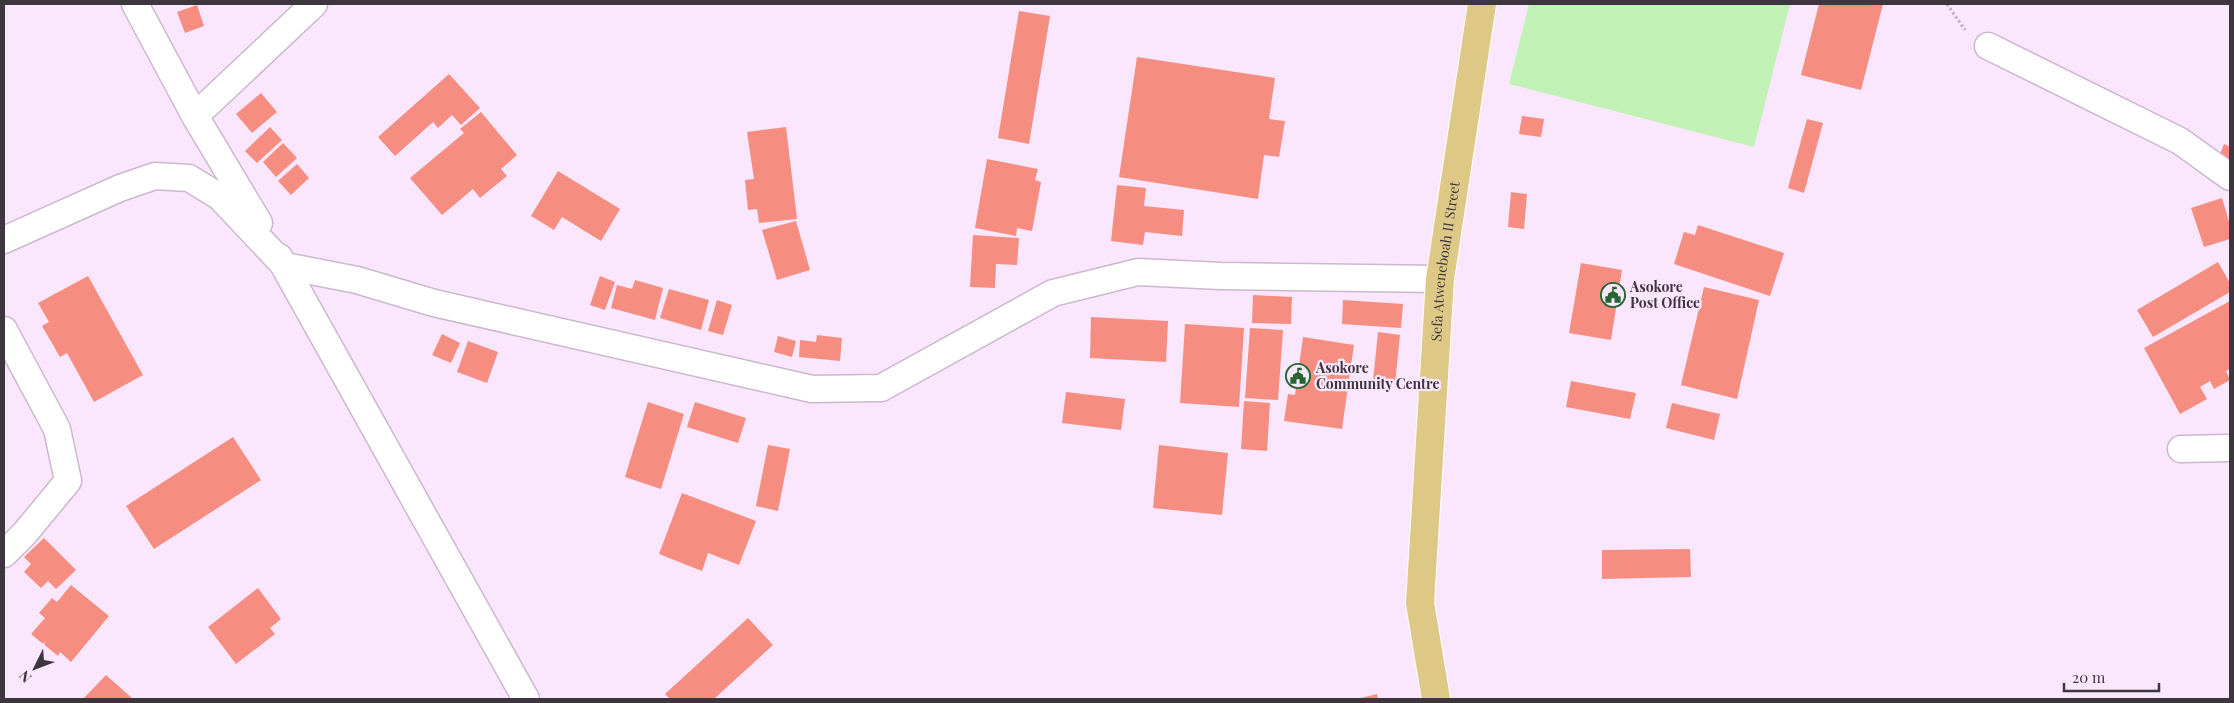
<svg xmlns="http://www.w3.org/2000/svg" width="2234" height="703" font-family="'Playfair Display',serif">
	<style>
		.green { fill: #c1f1b4 }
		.building { fill: #f58e81 }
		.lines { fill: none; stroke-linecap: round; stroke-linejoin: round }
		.minor-casing { stroke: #cab8cd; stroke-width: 29 }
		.primary-casing { stroke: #fff; stroke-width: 30 }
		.path { stroke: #c0b0c2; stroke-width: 3; stroke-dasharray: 2.5 2.5; stroke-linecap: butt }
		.minor { stroke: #fff; stroke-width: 26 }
		.primary { stroke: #ddc985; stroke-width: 28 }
		.labels { text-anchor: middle; stroke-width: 4.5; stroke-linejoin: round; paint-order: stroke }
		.street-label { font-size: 14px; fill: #3d363e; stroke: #fbe7fd }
		.poi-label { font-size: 14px; font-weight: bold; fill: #3d363e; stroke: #fbe7fd; text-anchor: start }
	</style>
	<rect width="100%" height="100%" fill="#fbe7fd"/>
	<polygon class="green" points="1529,4 1790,4 1754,147 1509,84"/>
	<g class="building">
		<polygon points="1819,4 1883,4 1861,90 1801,75"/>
		<polygon points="197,5 204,26 185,33 177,12"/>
		<polygon points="1019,11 1050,16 1029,144 998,138"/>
		<polygon points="1137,57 1275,78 1269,119 1285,121 1279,157 1264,155 1258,199 1119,177"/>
		<polygon points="449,74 480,108 461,125 452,115 438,128 433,122 395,156 378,137"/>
		<polygon points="261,93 277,112 252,133 236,114"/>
		<polygon points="481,112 517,155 501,169 507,176 480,198 473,189 442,215 410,178 464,133 460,129"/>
		<polygon points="1522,116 1544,119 1541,137 1519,134"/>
		<polygon points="1807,119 1823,123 1804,193 1788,188"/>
		<polygon points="270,127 282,140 257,163 245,151"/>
		<polygon points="786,127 797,219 759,223 757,209 748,210 745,180 754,179 747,132"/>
		<polygon points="283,143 297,158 276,177 263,162"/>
		<polygon points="2224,144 2230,147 2230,162 2219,157"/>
		<polygon points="987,159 1038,169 1035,180 1041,182 1032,231 1017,228 1016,236 975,228"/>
		<polygon points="297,164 309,178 291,195 278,181"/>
		<polygon points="558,171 620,209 601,241 562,217 554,230 531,216"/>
		<polygon points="1117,185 1146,188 1144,206 1184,210 1182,236 1145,232 1143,245 1111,241"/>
		<polygon points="1511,192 1527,194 1524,229 1508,227"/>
		<polygon points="2222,198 2230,225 2230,239 2204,247 2191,208"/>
		<polygon points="796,221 810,270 777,280 762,230"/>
		<polygon points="1698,225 1784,253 1770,296 1674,264 1684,232 1695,235"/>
		<polygon points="973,235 1019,238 1017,265 996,264 995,288 970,287"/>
		<polygon points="2218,262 2230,283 2230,292 2153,337 2137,310"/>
		<polygon points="1581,263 1622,270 1611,340 1569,333"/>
		<polygon points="88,276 143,375 94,402 67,353 60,357 42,326 49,322 38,303"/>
		<polygon points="600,276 615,282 605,310 590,305"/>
		<polygon points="635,280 663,288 655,320 611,308 617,285 632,289"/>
		<polygon points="1704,287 1759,300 1737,399 1681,385"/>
		<polygon points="669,289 709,300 701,330 660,318"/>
		<polygon points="1253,295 1292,297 1291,324 1252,323"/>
		<polygon points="717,300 732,305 723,335 708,331"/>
		<polygon points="1343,300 1403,304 1401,328 1342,324"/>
		<polygon points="2230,301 2230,369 2226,371 2230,380 2214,389 2210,381 2200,387 2207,399 2180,414 2144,348"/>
		<polygon points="1091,317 1168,321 1166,362 1090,358"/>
		<polygon points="1185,324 1244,328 1239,407 1180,403"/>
		<polygon points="1250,328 1283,330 1278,400 1245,398"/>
		<polygon points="1378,332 1400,335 1395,384 1373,381"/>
		<polygon points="442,334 460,343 451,363 432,355"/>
		<polygon points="817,335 842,338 840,361 799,357 800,340 816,342"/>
		<polygon points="778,336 796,341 792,357 774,352"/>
		<polygon points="1303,337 1354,345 1342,429 1284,421 1288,394 1295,395"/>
		<polygon points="468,341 498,352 487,383 457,372"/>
		<polygon points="1571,381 1636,393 1630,419 1566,407"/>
		<polygon points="1066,392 1125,399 1121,430 1062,423"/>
		<polygon points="1244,401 1270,403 1267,451 1241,449"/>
		<polygon points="648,402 684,414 661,489 625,477"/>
		<polygon points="695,402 746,418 738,443 687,427"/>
		<polygon points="1672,403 1720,414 1714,440 1666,428"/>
		<polygon points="233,437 261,480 154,549 126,506"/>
		<polygon points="768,445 790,449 778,511 756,506"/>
		<polygon points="1159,445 1228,453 1222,515 1153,508"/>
		<polygon points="682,493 756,521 739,565 708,553 702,571 659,554"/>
		<polygon points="44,538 76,570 56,589 48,581 41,588 24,572 31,564 24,557"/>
		<polygon points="1690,549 1691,577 1602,579 1602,550"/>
		<polygon points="71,585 109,616 71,662 60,652 58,656 31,634 45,618 39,613 52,598 57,602"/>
		<polygon points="258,588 281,619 270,628 275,634 236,664 208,627"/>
		<polygon points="748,618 773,645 714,699 670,699 665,694"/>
		<polygon points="106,675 133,699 83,699"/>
		<polygon points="1377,694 1378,699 1357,699"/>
	</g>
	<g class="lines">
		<defs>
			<g id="minor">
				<polyline points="135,4 195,116 259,223"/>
				<polyline points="1988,46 2180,141 2230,177"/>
				<polyline points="195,116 314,4"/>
				<polyline points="4,240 120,188 155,176 189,178 220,197 285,266 357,280 434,303 812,389 881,388 1053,293 1138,272 1221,276 1440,279"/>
				<polyline points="279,257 526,699"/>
				<polyline points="4,330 57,429 68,481 25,533 4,554"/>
				<polyline points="2181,449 2230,448"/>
			</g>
			<g id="primary">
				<path id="s1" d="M 1436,699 L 1420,603 L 1440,279 L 1482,4"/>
			</g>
		</defs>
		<use href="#minor" class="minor-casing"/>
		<use href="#primary" class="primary-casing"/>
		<polyline class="path" points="1947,4 1965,30"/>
		<use href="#minor" class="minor"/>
		<use href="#primary" class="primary"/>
	</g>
	<defs>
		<symbol id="civic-ring" viewBox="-11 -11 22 22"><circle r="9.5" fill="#fbe7fd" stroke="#256630" stroke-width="1.5"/><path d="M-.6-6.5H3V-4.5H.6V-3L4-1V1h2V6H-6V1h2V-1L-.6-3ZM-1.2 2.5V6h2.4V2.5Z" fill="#256630"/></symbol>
	</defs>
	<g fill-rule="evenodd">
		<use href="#civic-ring" x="1599" y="281" width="28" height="28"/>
		<use href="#civic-ring" x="1284" y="362" width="28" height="28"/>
	</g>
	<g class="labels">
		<g class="street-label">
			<text dy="5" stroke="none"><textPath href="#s1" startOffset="440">Sefa Atweneboah II Street</textPath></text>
		</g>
		<g class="poi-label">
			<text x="1630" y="292">Asokore<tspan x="1630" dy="16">Post Office</tspan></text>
			<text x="1316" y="373">Asokore<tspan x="1316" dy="16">Community Centre</tspan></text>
		</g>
	</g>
	<rect width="2234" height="703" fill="none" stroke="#3d363e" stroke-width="10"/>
	<g transform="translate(35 668) rotate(228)" stroke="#fbe7fd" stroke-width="4" paint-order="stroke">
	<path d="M0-4L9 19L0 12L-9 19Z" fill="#3d363e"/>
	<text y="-8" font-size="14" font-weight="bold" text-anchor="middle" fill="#3d363e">N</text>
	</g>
	<path d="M2064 683v8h95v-8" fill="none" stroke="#3d363e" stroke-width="2.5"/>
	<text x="2072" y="683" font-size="15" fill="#3d363e" stroke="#fbe7fd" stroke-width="4" paint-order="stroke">20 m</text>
</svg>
